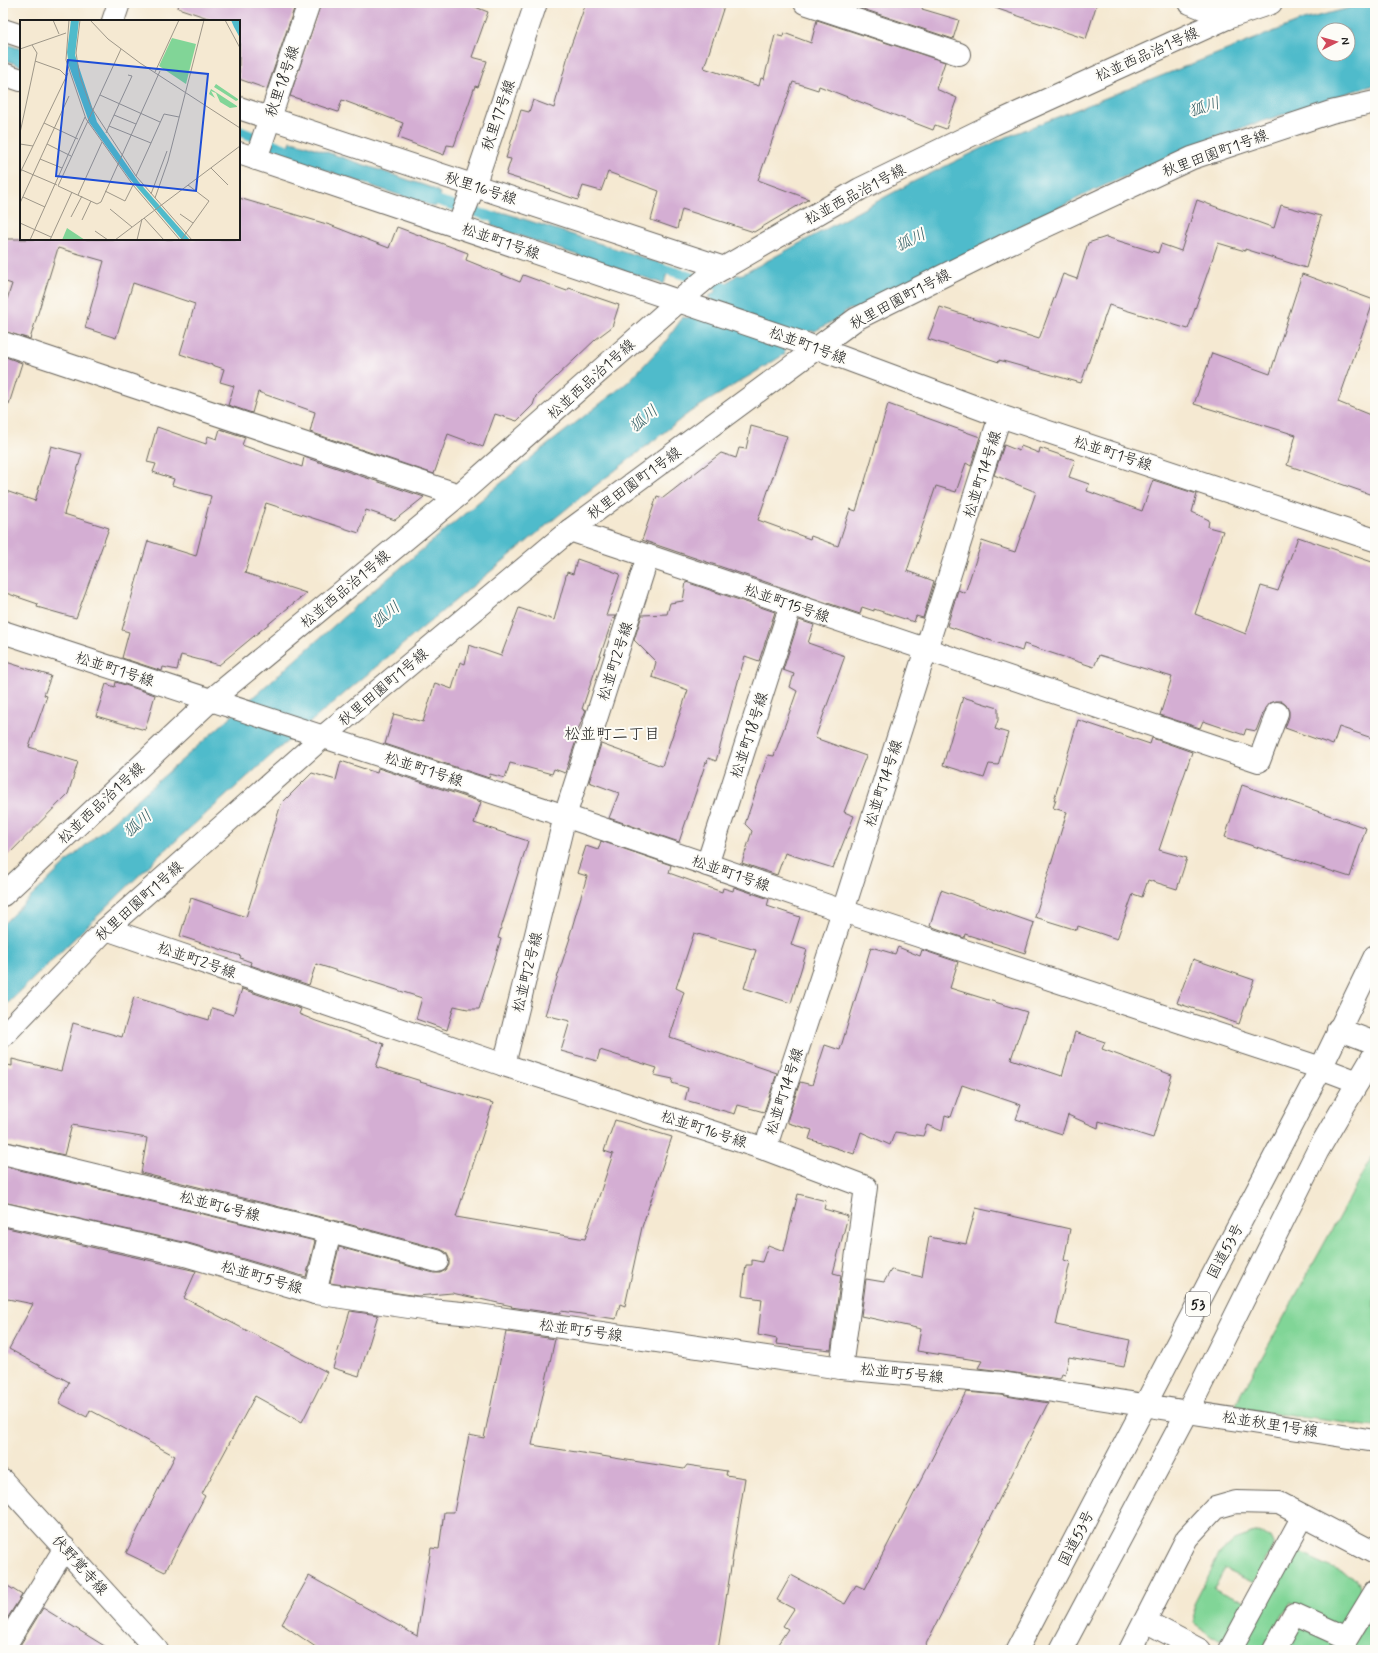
<svg xmlns="http://www.w3.org/2000/svg" width="1378" height="1653" font-family="Mynerve,'Klee One',sans-serif">
	<style>
		.green { fill: #81d597; stroke: #4e785a }
		.water { fill: #4fbbcb; stroke: #366c74; fill-rule: evenodd }
		.lines { fill: none; stroke-linecap: round; stroke-linejoin: round }
		.stream { stroke: #4fbbcb; stroke-width: 10 }
		.building { fill: #d4aed3 }
		.minor-casing { stroke: #68645c; stroke-width: 24 }
		.major-casing { stroke: #68645c; stroke-width: 24 }
		.highway-casing { stroke: #68645c; stroke-width: 24 }
		.minor { stroke: #fff; stroke-width: 22 }
		.major { stroke: #fff; stroke-width: 22 }
		.highway { stroke: #fff; stroke-width: 22 }
		.labels { text-anchor: middle; stroke-width: 4; stroke-linejoin: round; paint-order: stroke }
		.shield { fill: #fdfcf7; stroke: #605f5e; stroke-width: 1 }
		.shield-label { font-size: 14px; font-weight: bold; fill: #1c1c1c }
		.street-label { font-size: 15px; fill: #1c1c1c; stroke: #fdfcf7 }
		.water-label { font-size: 16px; font-style: italic; fill: #305c62; stroke: #fdfcf7 }
		.neighbourhood-label { font-size: 16px; fill: #1c1c1c; stroke: #fdfcf7 }
		.inset-road { fill: none; stroke: #9e9789; stroke-width: 1 }
		.view { fill: #1d4ed8; fill-opacity: 0.15; stroke: #1d4ed8; stroke-width: 2 }
		.inset-edge { fill: none; stroke: #1c1c1c; stroke-width: 2 }
	</style>
	<rect width="100%" height="100%" fill="#fdfcf7"/>
	<filter id="ink" filterUnits="userSpaceOnUse"><feTurbulence type="fractalNoise" baseFrequency=".025" numOctaves="2"/><feDisplacementMap in="SourceGraphic" scale="8" xChannelSelector="R" yChannelSelector="G"/><feConvolveMatrix kernelMatrix="1 2 1 2 8 2 1 2 1" color-interpolation-filters="sRGB"/></filter>
	<filter id="wash" filterUnits="userSpaceOnUse"><feTurbulence type="fractalNoise" baseFrequency=".012" numOctaves="4" result="noise"/><feDisplacementMap in="SourceGraphic" scale="16" xChannelSelector="R" yChannelSelector="G"/><feGaussianBlur stdDeviation="0.9" result="paint"/><feColorMatrix in="noise" values="0 0 0 0 0 0 0 0 0 0 0 0 0 0 0 0 0 1.4 0 .05"/><feComposite in="paint" operator="in"/></filter>
	<g filter="url(#wash)">
		<rect width="100%" height="100%" fill="#f5e9d2"/>
		<g class="green">
			<polygon points="1375,1151 1375,1427 1234,1408"/>
			<polygon points="1254,1533 1271,1538 1274,1544 1254,1583 1224,1569 1213,1587 1247,1603 1227,1641 1212,1637 1195,1624 1194,1604 1220,1553 1235,1540"/>
			<path d="M 1296,1551 L 1356,1579 C 1362,1589 1361,1594 1356,1604 C 1353,1610 1350,1619 1345,1623 C 1336,1632 1300,1608 1290,1603 L 1262,1650 L 1244,1650 L 1241,1645 L 1290,1554 Z"/>
			<polygon points="1375,1607 1375,1647 1373,1646 1371,1650 1351,1650"/>
			<polygon points="1295,1627 1303,1628 1347,1650 1285,1650"/>
		</g>
		<g class="water">
			<path d="M 1369,3 L 1375,3 L 1375,85 L 1357,90 L 1209,139 L 1088,193 L 854,310 L 851,309 L 844,312 L 844,315 L 815,331 L 810,331 L 784,350 L 785,354 L 690,412 L 576,501 L 433,619 L 276,751 L 161,854 L 3,1008 L 3,924 L 70,859 L 373,591 L 532,457 L 628,382 L 663,345 L 681,320 L 681,317 L 687,318 L 712,299 L 708,297 L 737,275 L 743,274 L 911,183 L 999,140 L 1303,20 ZM 1324,30 L 1348,30 L 1348,54 L 1324,54 Z"/>
			<polygon points="3,43 21,49 21,66 3,59"/>
			<polygon points="291,141 303,144 432,188 440,193 435,207 294,160 286,154"/>
			<polygon points="495,213 505,213 669,266 664,284 502,230 491,225"/>
		</g>
		<g class="lines">
			<g class="stream">
				<polyline points="239,131 299,154"/>
				<polyline points="426,197 506,221"/>
				<polyline points="655,266 734,290"/>
			</g>
		</g>
		<g id="blocks">
			<g class="building">
				<polygon points="179,3 296,3 267,89 239,79 239,21 217,21 178,8"/>
				<polygon points="321,3 465,3 488,12 472,57 487,61 478,87 475,86 454,146 447,145 444,155 398,138 403,123 342,100 338,112 290,96"/>
				<polygon points="586,3 725,3 704,68 759,86 761,78 764,79 775,35 783,37 784,33 811,43 817,20 945,62 936,89 957,98 946,129 935,125 933,130 819,86 818,90 793,82 758,180 809,199 754,232 682,209 677,229 651,220 659,191 608,172 601,191 583,186 578,200 549,190 550,189 506,175 511,159 506,158 521,110 529,112 533,100 554,108 570,48"/>
				<polygon points="845,3 924,3 922,9 959,20 953,39"/>
				<polygon points="996,3 1097,3 1086,39 995,8"/>
				<polygon points="239,198 330,225 389,248 397,227 468,253 466,260 520,282 523,275 567,291 569,288 619,305 612,327 596,339 536,396 533,405 517,421 495,414 483,447 448,434 434,474 310,432 315,412 258,392 252,413 228,405 234,386 220,382 224,369 180,354 195,304 133,283 116,338 85,328 104,261 58,248 30,339 3,331 3,312 12,284 3,281 3,239 239,239"/>
				<polygon points="1197,200 1274,228 1281,205 1321,216 1306,268 1245,249 1245,251 1218,243 1188,329 1109,305 1081,383 999,360 999,362 928,339 940,307 1039,339 1063,274 1077,279 1088,243 1106,237 1158,253 1161,244 1181,251"/>
				<polygon points="1302,274 1374,300 1338,402 1375,417 1375,496 1287,465 1296,435 1194,404 1212,353 1270,374"/>
				<polygon points="3,356 22,363 9,404 3,403"/>
				<polygon points="888,404 980,437 971,466 966,463 956,492 936,486 907,571 934,581 923,618 916,616 914,622 874,609 874,611 862,607 860,614 642,540 657,496 663,498 721,453 736,458 739,448 746,449 751,426 787,436 758,520 810,539 811,536 838,546 850,509 856,511"/>
				<polygon points="157,427 206,444 208,436 217,439 220,429 245,437 242,445 302,467 304,457 424,497 395,520 366,510 359,533 266,503 245,573 306,593 219,665 181,655 177,670 163,667 162,671 122,658 129,632 122,630 148,541 196,556 211,496 172,485 174,479 153,472 156,464 147,462"/>
				<polygon points="1004,445 1019,451 1021,446 1039,453 1040,448 1075,460 1069,477 1089,484 1087,491 1142,511 1153,480 1197,494 1192,512 1209,520 1208,527 1223,531 1195,614 1246,634 1261,586 1278,591 1298,537 1375,563 1375,739 1339,727 1333,745 1285,728 1289,717 1289,711 1286,705 1281,701 1275,701 1269,703 1265,708 1256,731 1246,729 1244,735 1203,721 1200,728 1160,715 1172,677 1099,655 1094,667 1024,644 1022,651 947,626 958,590 965,593 982,541 1015,552 1036,492 994,475"/>
				<polygon points="51,446 82,454 64,514 109,528 76,618 37,607 38,604 3,592 3,490 35,501"/>
				<polygon points="577,559 620,574 606,616 616,616 615,619 613,618 582,709 586,710 576,735 578,735 565,773 554,769 552,774 510,763 505,778 490,774 489,778 385,744 394,714 423,722 435,683 452,689 460,662 465,664 469,645 501,656 519,608 554,620 567,572 573,574"/>
				<polygon points="686,582 775,612 759,661 745,656 716,761 708,758 707,763 706,762 679,842 609,818 619,793 589,782 601,744 662,766 688,690 652,677 656,662 634,640 642,615 667,614 670,603 683,601"/>
				<polygon points="799,620 814,625 808,643 845,656 815,738 866,756 844,812 854,816 833,868 785,853 777,875 742,863 752,831 745,824 768,755 774,756 797,691 790,687 794,674 783,670"/>
				<polygon points="3,661 51,676 44,695 47,696 29,747 78,762 68,794 3,860"/>
				<polygon points="116,682 155,695 145,730 96,716 106,684 115,687"/>
				<polygon points="963,697 998,708 998,720 995,729 1008,733 998,765 989,764 984,778 943,765"/>
				<polygon points="1078,720 1150,744 1152,738 1192,752 1159,850 1187,858 1177,889 1148,880 1142,897 1133,894 1117,939 1078,926 1077,930 1035,917 1067,812 1053,808 1056,800 1054,800"/>
				<polygon points="341,761 377,773 378,768 481,802 474,823 528,841 498,938 501,939 479,1009 468,1009 454,1006 447,1030 416,1019 422,998 316,964 309,985 250,965 251,962 240,958 241,956 180,936 191,898 246,917 281,804 312,773 336,780"/>
				<polygon points="1242,785 1366,828 1350,877 1225,837"/>
				<polygon points="601,841 671,865 669,873 722,892 723,888 733,891 734,887 769,899 767,906 800,917 791,945 807,950 791,1003 744,988 756,950 694,933 676,988 684,992 670,1037 777,1073 764,1112 738,1105 735,1114 685,1100 688,1088 672,1083 673,1079 654,1075 657,1068 600,1050 597,1061 561,1051 570,1021 545,1015 570,938 569,938 587,876 577,873 586,846 598,850"/>
				<polygon points="941,890 1034,923 1025,953 965,934 964,938 930,926"/>
				<polygon points="871,947 895,954 898,947 920,956 922,950 958,962 950,988 1027,1012 1011,1059 1062,1076 1075,1032 1105,1042 1102,1049 1172,1075 1153,1138 1099,1121 1098,1128 1068,1115 1062,1134 1016,1119 1021,1105 962,1085 951,1117 945,1115 942,1131 927,1125 923,1136 895,1132 890,1145 861,1132 854,1154 809,1139 812,1130 788,1123 788,1118 800,1082 812,1085 825,1045 840,1050"/>
				<polygon points="1193,959 1254,980 1239,1024 1177,1003"/>
				<polygon points="242,989 301,1009 299,1014 316,1021 384,1044 376,1067 421,1081 420,1082 493,1103 456,1217 585,1239 613,1154 604,1151 615,1120 672,1137 642,1227 625,1306 620,1304 616,1319 561,1311 560,1314 511,1307 512,1306 452,1293 418,1296 330,1283 339,1247 434,1273 440,1273 446,1270 449,1265 449,1258 446,1252 440,1249 333,1220 141,1173 147,1138 72,1125 64,1155 3,1141 3,1064 12,1066 12,1059 61,1071 73,1023 122,1037 134,997 209,1020 212,1008 233,1015"/>
				<polygon points="3,1166 315,1241 306,1277 188,1243 3,1202"/>
				<polygon points="798,1194 826,1201 824,1209 848,1216 833,1273 841,1275 831,1350 776,1344 777,1339 758,1335 762,1299 742,1296 746,1265 752,1265 752,1260 762,1262 768,1245 784,1251"/>
				<polygon points="976,1208 1070,1229 1064,1260 1070,1262 1056,1325 1130,1340 1124,1367 1069,1357 1065,1375 1062,1374 1060,1379 978,1368 982,1361 917,1351 921,1329 861,1316 866,1279 884,1282 891,1270 922,1277 929,1237 966,1244"/>
				<polygon points="3,1227 196,1271 184,1298 327,1372 302,1422 255,1396 202,1494 205,1496 165,1572 126,1553 175,1456 90,1410 87,1417 59,1403 69,1382 9,1349 33,1304 3,1298"/>
				<polygon points="350,1311 378,1315 359,1376 333,1368"/>
				<polygon points="506,1332 555,1339 532,1445 684,1469 687,1465 727,1471 726,1475 745,1478 718,1650 320,1650 282,1624 309,1576 417,1636 431,1548 439,1549 444,1512 454,1512 469,1435 484,1438"/>
				<polygon points="966,1392 1000,1395 1048,1403 923,1650 774,1650 788,1629 783,1626 794,1609 777,1600 791,1575 845,1604 856,1585 865,1589"/>
				<polygon points="3,1583 22,1595 3,1625"/>
				<polygon points="43,1608 111,1650 17,1650"/>
			</g>
		</g>
	</g>
	<g filter="url(#ink)">
		<use href="#blocks" fill-opacity="0" stroke="#68645c" stroke-width="1"/>
		<g class="lines">
			<defs>
				<g id="minor">
					<polyline points="805,3 959,54"/>
					<polyline points="1190,3 1227,18"/>
					<polyline points="113,21 119,3"/>
					<polyline points="3,30 21,36"/>
					<polyline points="3,74 21,80"/>
					<polyline points="239,108 724,268"/>
					<polyline points="239,153 806,344 1000,416 1375,540"/>
					<polyline points="256,159 309,3"/>
					<polyline points="458,226 474,186 536,3"/>
					<polyline points="3,343 459,495"/>
					<polyline points="648,556 1259,761 1277,713"/>
					<polyline points="3,632 565,816 843,911 1321,1068 1358,1082"/>
					<polyline points="707,865 791,604"/>
					<polyline points="3,895 211,700 459,495 679,301 708,277 860,189 994,124 1227,18 1271,3"/>
					<polyline points="106,929 504,1065 565,816 648,556 570,530"/>
					<polyline points="1338,1029 1375,1043"/>
					<polyline points="3,1036 106,929 324,736 570,530 856,319 1003,246 1192,158 1331,112 1375,102"/>
					<polyline points="504,1065 765,1149 866,1187 841,1368"/>
					<polyline points="765,1149 843,911 1000,416"/>
					<polyline points="3,1153 330,1232 437,1261"/>
					<polyline points="3,1214 185,1255 315,1293 429,1310 472,1314 841,1368 1002,1383 1375,1441"/>
					<polyline points="315,1293 330,1232"/>
					<polyline points="1145,1621 1200,1650"/>
					<polyline points="3,1649 65,1548"/>
					<polyline points="1130,1650 1187,1538 1215,1508 1236,1502 1279,1503 1375,1553"/>
					<polyline points="1230,1650 1303,1516"/>
					<polyline points="1274,1650 1294,1614 1347,1638 1375,1592"/>
				</g>
				<polyline id="major" points="3,1481 157,1650"/>
				<g id="highway">
					<polyline points="1017,1650 1321,1068 1375,956"/>
					<polyline points="1061,1650 1188,1411 1317,1152 1375,1053"/>
				</g>
			</defs>
			<use href="#minor" class="minor-casing"/>
			<use href="#major" class="major-casing"/>
			<use href="#highway" class="highway-casing"/>
			<use href="#minor" class="minor"/>
			<use href="#major" class="major"/>
			<use href="#highway" class="highway"/>
		</g>
	</g>
	<g class="labels">
		<rect class="shield" x="1186" y="1292" width="24" height="24" rx="3"/>
		<g class="shield-label">
			<text x="1198" y="1309">53</text>
		</g>
		<g class="street-label">
			<text transform="translate(1147 54) rotate(-24)" y="5">松並西品治1号線</text>
			<text transform="translate(282 81) rotate(-71)" y="5">秋里18号線</text>
			<text transform="translate(498 115) rotate(-71)" y="5">秋里17号線</text>
			<text transform="translate(1215 153) rotate(-20)" y="5">秋里田園町1号線</text>
			<text transform="translate(481 188) rotate(18)" y="5">秋里16号線</text>
			<text transform="translate(855 194) rotate(-28)" y="5">松並西品治1号線</text>
			<text transform="translate(501 241) rotate(19)" y="5">松並町1号線</text>
			<text transform="translate(900 299) rotate(-28)" y="5">秋里田園町1号線</text>
			<text transform="translate(808 345) rotate(20)" y="5">松並町1号線</text>
			<text transform="translate(591 379) rotate(-42)" y="5">松並西品治1号線</text>
			<text transform="translate(1113 453) rotate(18)" y="5">松並町1号線</text>
			<text transform="translate(982 474) rotate(-72)" y="5">松並町14号線</text>
			<text transform="translate(634 483) rotate(-36)" y="5">秋里田園町1号線</text>
			<text transform="translate(345 589) rotate(-40)" y="5">松並西品治1号線</text>
			<text transform="translate(787 603) rotate(19)" y="5">松並町15号線</text>
			<text transform="translate(615 661) rotate(-72)" y="5">松並町2号線</text>
			<text transform="translate(115 669) rotate(18)" y="5">松並町1号線</text>
			<text transform="translate(383 687) rotate(-40)" y="5">秋里田園町1号線</text>
			<text transform="translate(749 735) rotate(-72)" y="5">松並町18号線</text>
			<text transform="translate(424 769) rotate(18)" y="5">松並町1号線</text>
			<text transform="translate(883 783) rotate(-72)" y="5">松並町14号線</text>
			<text transform="translate(101 803) rotate(-43)" y="5">松並西品治1号線</text>
			<text transform="translate(731 873) rotate(19)" y="5">松並町1号線</text>
			<text transform="translate(139 901) rotate(-42)" y="5">秋里田園町1号線</text>
			<text transform="translate(197 960) rotate(19)" y="5">松並町2号線</text>
			<text transform="translate(527 972) rotate(-76)" y="5">松並町2号線</text>
			<text transform="translate(784 1091) rotate(-72)" y="5">松並町14号線</text>
			<text transform="translate(704 1129) rotate(18)" y="5">松並町16号線</text>
			<text transform="translate(220 1206) rotate(14)" y="5">松並町6号線</text>
			<text transform="translate(1225 1251) rotate(-62)" y="5">国道53号</text>
			<text transform="translate(262 1277) rotate(16)" y="5">松並町5号線</text>
			<text transform="translate(581 1330) rotate(8)" y="5">松並町5号線</text>
			<text transform="translate(902 1373) rotate(6)" y="5">松並町5号線</text>
			<text transform="translate(1270 1424) rotate(9)" y="5">松並秋里1号線</text>
			<text transform="translate(1076 1538) rotate(-63)" y="5">国道53号</text>
			<text transform="translate(80 1565) rotate(48)" y="5">伏野覚寺線</text>
		</g>
		<g class="water-label">
			<text transform="translate(1204 106) rotate(-17)" y="6">狐川</text>
			<text transform="translate(910 239) rotate(-26)" y="6">狐川</text>
			<text transform="translate(643 418) rotate(-40)" y="6">狐川</text>
			<text transform="translate(385 614) rotate(-39)" y="6">狐川</text>
			<text transform="translate(137 823) rotate(-40)" y="6">狐川</text>
		</g>
		<g class="neighbourhood-label">
			<text x="612" y="739">松並町二丁目</text>
		</g>
	</g>
	<g transform="translate(20 20)">
		<rect width="220" height="220" fill="#f5e9d2"/>
		<path d="M 152,18 L 176,24 L 166,64 L 139,46 ZM 196,64 L 218,79 L 218,80 L 216,81 L 194,67 ZM 191,69 L 217,86 L 217,87 L 210,88 L 200,82 L 196,73 L 191,71 L 195,78 L 189,74 ZM 47,208 L 65,220 L 42,220 Z" fill="#81d597"/>
		<path d="M 51,0 L 59,0 L 55,35 L 77,102 L 118,161 L 170,220 L 162,220 L 109,158 L 69,102 L 49,46 L 47,32 ZM 211,0 L 220,0 L 220,18 L 214,7 Z" fill="#4fbbcb"/>
		<path class="inset-road" d="M 33,0 L 39,14M 49,0 L 46,40 L 66,99 L 113,165 L 160,220M 60,0 L 56,33 L 60,57 L 71,87 L 116,156 L 172,220M 70,0 L 88,19 L 120,43 L 220,108M 205,0 L 220,28M 0,29 L 46,13M 101,29 L 38,166 L 77,184 L 81,182 L 140,51M 15,41 L 40,50 L 46,56M 135,52 L 159,0M 80,75 L 140,102M 94,95 L 116,104M 24,103 L 58,119M 89,106 L 112,56 L 108,55M 0,113 L 17,33 L 12,25M 86,113 L 89,106 L 131,123 L 116,156M 131,123 L 144,94 L 159,97M 0,124 L 13,126M 27,124 L 51,136M 20,139 L 42,148M 191,148 L 208,165M 2,150 L 37,165M 0,153 L 48,53M 85,171 L 105,181 L 113,165M 131,174 L 147,131M 58,175 L 82,122M 3,177 L 25,187M 135,178 L 148,141 L 184,0M 0,183 L 49,76M 90,189 L 112,207M 160,194 L 173,203M 51,197 L 62,176M 124,198 L 144,220M 62,200 L 71,181M 0,203 L 31,217M 75,211 L 88,220M 10,220 L 65,97M 30,220 L 52,172M 95,220 L 220,126M 117,220 L 122,199M 161,220 L 189,181 L 168,165"/>
		<path class="view" d="M 48,40 L 188,54 L 176,171 L 36,156 Z"/>
		<rect width="220" height="220" class="inset-edge"/>
	</g>
	<rect width="1378" height="1653" fill="none" stroke="#fdfcf7" stroke-width="16"/>
	<g transform="translate(1336 42) rotate(84)"><circle r="19" fill="#fdfcf7" stroke="#a3a29f"/>
	<path d="M0-3L7 15L0 10L-7 15Z" fill="#d1495b"/>
	<text y="-6" font-size="11" font-weight="bold" text-anchor="middle" fill="#1c1c1c">N</text>
	</g>
</svg>
